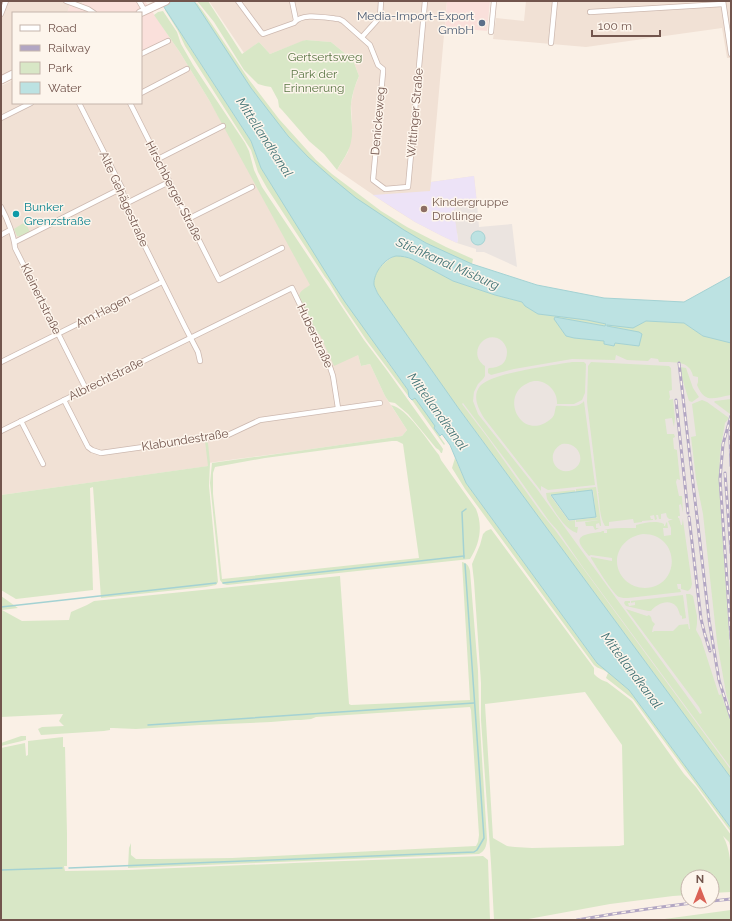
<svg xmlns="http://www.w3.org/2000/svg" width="732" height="921" font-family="Raleway,sans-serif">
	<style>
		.residential { fill: #f1e1d5 }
		.commercial { fill: #fae0db }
		.industrial { fill: #ebe4e0 }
		.education { fill: #ede3f7 }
		.green { fill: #d8e7c6; fill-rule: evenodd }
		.water { fill: #bce2e2; stroke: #a4d2d3 }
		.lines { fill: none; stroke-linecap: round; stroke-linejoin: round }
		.stream { stroke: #a4d2d3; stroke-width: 1.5 }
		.street-casing { stroke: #cdb9b0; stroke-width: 6 }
		.secondary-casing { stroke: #d0b8ae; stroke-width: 9 }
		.street { stroke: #fff; stroke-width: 4.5 }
		.secondary { stroke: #fff; stroke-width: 7 }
		.rail-casing { stroke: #b2a6c3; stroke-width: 3 }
		.rail { stroke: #fdf5ec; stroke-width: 1.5; stroke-dasharray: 4.5; stroke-linecap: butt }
		.service-dot { fill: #5c6f8a; stroke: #fdf5ec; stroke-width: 1.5 }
		.education-dot { fill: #8d6e63; stroke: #fdf5ec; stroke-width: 1.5 }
		.culture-dot { fill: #0f9aa8; stroke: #fdf5ec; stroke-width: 1.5 }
		.labels { text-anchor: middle; stroke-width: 3; stroke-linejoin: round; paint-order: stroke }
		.service-label { font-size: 12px; fill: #4e5e75; stroke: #fdf5ec; text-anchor: end }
		.park-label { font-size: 12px; fill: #5b7746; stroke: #fdf5ec }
		.street-label { font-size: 12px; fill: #72554d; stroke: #fdf5ec }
		.education-label { font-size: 12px; fill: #785e54; stroke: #fdf5ec; text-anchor: start }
		.culture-label { font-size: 12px; fill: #0d838f; stroke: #fdf5ec; text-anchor: start }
		.water-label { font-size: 13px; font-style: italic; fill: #427476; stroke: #fdf5ec }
	</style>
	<rect width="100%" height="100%" fill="#faf0e6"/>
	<g class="residential">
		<polygon points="1,1 83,1 80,9 70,5 67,13 13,13 13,70 1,76"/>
		<polygon points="209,1 447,1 431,182 474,176 477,204 457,206 457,243 442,236 415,222 391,207 337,170 348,152 352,125 351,104 354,89 359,76 353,60 331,42 306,40 270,54 259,42 244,53"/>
		<polygon points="526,1 731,1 731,58 727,58 722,28 586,47 493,39 496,18 524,21"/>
		<polygon points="170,38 179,51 209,100 358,355 361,366 370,364 385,396 407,430 402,436 291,452 229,460 209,463 209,466 1,495 1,86 13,80 13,103 141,103 141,52"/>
	</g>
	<g class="commercial">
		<polygon points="83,1 145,1 170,38 141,52 141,13 67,13 70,5 80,9"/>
		<polygon points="447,1 490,1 487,31 445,27"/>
	</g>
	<g class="industrial">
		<polygon points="477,204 479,227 512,224 517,267 484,252 476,252 476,249 457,243 458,240 454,210 457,206"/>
		<polygon points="375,279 703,336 731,343 731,778 507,474"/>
	</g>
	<polygon class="education" points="474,176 477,204 457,206 454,210 458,240 457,243 442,236 415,222 373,195 430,191 431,182"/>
	<g class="green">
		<path d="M 197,1 L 208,1 L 242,54 L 259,42 L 270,54 L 302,41 L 306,40 L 331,42 L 353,60 L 359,76 C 355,85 352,94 351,104 C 350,116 354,129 351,142 C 349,152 342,161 337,170 L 324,154 L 309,141 L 282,110 L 279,107 L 278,100 L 271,87 L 265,86 L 258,84 L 244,70 L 214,22 Z"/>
		<path d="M 197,3 L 205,14 L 250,81 L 279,119 L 316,160 L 332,174 L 381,211 L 407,227 L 446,247 L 473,259 L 472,264 C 405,237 335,191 288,136 C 253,95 225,49 196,4 Z"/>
		<polygon points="165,9 251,141 261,168 386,360 408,390 409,397 367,341 340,301 329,282 325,277 267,188 258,172 251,150 185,46 178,31 165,10"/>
		<path d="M 163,11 L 177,32 L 181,44 L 193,65 L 245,143 L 249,151 L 254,170 L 262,187 L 364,340 L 386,369 L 441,446 L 443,449 L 442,453 L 441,453 L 439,450 L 436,448 L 408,414 L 395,403 L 389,402 L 385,396 L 370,364 L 361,366 L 358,355 L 334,366 L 320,335 L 317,333 L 299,296 C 300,290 306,288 310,285 L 209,100 L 179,51 L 154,15 L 158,12 Z"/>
		<polygon points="25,222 30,232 21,237 17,236 14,229"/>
		<path d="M 395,256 L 402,256 L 412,259 L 453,281 L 495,295 L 522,302 L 525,306 L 538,314 L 587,320 L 606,324 L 606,326 L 554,317 L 556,322 L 566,336 L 574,338 L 604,341 L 604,344 L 614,346 L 615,343 L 639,346 L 639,332 L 606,326 L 607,324 L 634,327 L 646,321 L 684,323 L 703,336 L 731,343 L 731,395 C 713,398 705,404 697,385 L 698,382 L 698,377 L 693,376 C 692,373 691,369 688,367 C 683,361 667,362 659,362 L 658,359 L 651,358 L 648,361 L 627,360 L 616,355 L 615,360 L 572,359 L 514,369 L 491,375 L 488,373 L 488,369 L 489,368 C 500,368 507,363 507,352 C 507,348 505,344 502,341 C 486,328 466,353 485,366 L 485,376 L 483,379 L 478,384 L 474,392 L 473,401 L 478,414 L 537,489 L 700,714 L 702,713 L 699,707 L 626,609 L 647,616 L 649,615 L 651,617 L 652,621 L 655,624 L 653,627 L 652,632 L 653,632 L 654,631 L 673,631 L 679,625 L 688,624 L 689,629 L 690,629 L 686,594 L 690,594 L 693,596 L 697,616 L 697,624 L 696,630 L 701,639 L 719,695 L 722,694 L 722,695 L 725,706 L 726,706 L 731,722 L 731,768 L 582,566 L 558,531 L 549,521 L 510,466 L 463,403 L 462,404 L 488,438 L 542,514 L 555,530 L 731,770 L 731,778 L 459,409 L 378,294 C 377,291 375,288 374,285 C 373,271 384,262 395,256 Z"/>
		<path d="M 572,362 L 584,362 L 586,364 L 585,393 L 582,400 L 574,404 L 557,404 C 558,389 542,376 528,383 C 500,395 519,437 545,423 C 548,421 552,419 554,415 C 555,412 555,409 556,406 C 565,405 578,409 584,401 L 595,485 L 548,490 L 541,486 L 541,491 L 484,418 C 478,408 472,396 480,386 C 491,373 554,365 572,362 ZM 562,444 C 579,441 588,463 572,470 C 555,477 544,453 562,444 Z"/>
		<path d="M 591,362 L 669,366 L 671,368 L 672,390 L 669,391 L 670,397 L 669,400 L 673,399 L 675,418 L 674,427 L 672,418 L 665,419 L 667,434 L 674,434 L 675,437 L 673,438 L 674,449 L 677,450 L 677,451 L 680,480 L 677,479 L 676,482 L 679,496 L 682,496 L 683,513 L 681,504 L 679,505 L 680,516 L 678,516 L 678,518 L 679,518 L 681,525 L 682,525 L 683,518 L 683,520 L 692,584 L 691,588 L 688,591 L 681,589 L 681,584 L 677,584 L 678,589 L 680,589 L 681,592 L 628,598 C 625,598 622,598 619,597 C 612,593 596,566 591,558 L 591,557 L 612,561 L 612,558 L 591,555 L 589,556 C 582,547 572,538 588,534 C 593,533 597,532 601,532 L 602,531 L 604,531 L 604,533 L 607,533 L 607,530 L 604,530 C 611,528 620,528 628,528 L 636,528 L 636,525 C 644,523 656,520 664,524 L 664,526 L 665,526 L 666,523 L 667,522 L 668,528 L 663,528 L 664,536 L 671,535 L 671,528 L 668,521 L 673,519 L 669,519 L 667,517 L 666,513 L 661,514 L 661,519 L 659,519 L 658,515 L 656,515 L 657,519 L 655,520 L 654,515 L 650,516 L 651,519 L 653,519 L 653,520 L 642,521 L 642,522 L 634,523 L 633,519 L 609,522 L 609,526 L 605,526 C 599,517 600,503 598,493 L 599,493 L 598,492 L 587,402 L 588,369 L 588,366 ZM 643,534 C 681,534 681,587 645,588 C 638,588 630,585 625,580 C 608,562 620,537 643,534 Z"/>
		<polygon points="680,367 686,368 693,388 699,397 692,402 689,401 682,378"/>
		<polygon points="415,398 436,426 434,428 445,444 444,445 412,400"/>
		<polygon points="731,399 731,412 730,414 714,402 715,401"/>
		<polygon points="702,400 707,402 729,418 725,423 720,452 719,484 731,664 731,711 726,693 717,642 703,514 696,479 691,437 696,436 692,404"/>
		<path d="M 391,405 C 407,408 428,441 439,455 L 441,460 L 476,509 C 483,526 480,544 470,559 L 227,585 L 223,584 L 220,580 L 210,483 L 212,463 L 291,452 L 402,436 L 407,430 ZM 392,441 L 397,441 L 403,444 L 419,558 L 222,579 L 213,494 L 213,473 L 215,467 L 265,458 Z"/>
		<polygon points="205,441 208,443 210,463 209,486 218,582 216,585 206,587 101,598 93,487 90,488 93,590 16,599 1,590 1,495 208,466"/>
		<path d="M 455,458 L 466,483 L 597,663 L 629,690 L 731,828 L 731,832 L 633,699 L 606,678 L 608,673 C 604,669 598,669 594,665 L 465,489 L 452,468 Z"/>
		<polygon points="596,487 601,524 601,526 600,526 599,523 596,524 596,528 599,528 595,530 593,526 586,526 585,522 599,520 576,522 576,520 599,517 596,517 593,490 576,492 576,489"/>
		<path d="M 575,490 L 575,492 L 550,495 L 569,521 L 575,520 L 575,527 L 578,527 L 577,533 C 564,529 554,510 547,499 L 546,493 Z"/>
		<path d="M 491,529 L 594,668 L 594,674 C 598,678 601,680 607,682 L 632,701 L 684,774 L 696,787 L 731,835 L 731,849 L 729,842 L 723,836 C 732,852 731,873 731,892 L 712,893 L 712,877 L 688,877 L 688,895 L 673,896 L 610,904 L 523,920 L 494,920 L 491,863 L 481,720 L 481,683 L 474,581 L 472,564 L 480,545 L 483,534 L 486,531 ZM 585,692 L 622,745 L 624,845 L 619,846 L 532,848 L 515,847 L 507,846 L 493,838 L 485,704 Z"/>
		<path d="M 462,562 C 467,563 469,566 470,571 L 478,671 L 479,709 L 487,840 C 486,847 485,851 479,854 L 128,868 L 129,848 L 131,843 L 131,855 L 136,859 L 159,859 L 232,858 L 476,846 L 478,842 L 479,835 L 471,710 L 470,707 L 316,717 L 311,719 L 301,720 L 295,720 L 271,722 L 200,725 L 136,729 L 113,728 L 110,728 L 110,730 L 104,731 L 41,735 L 38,729 L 42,727 L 64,726 L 59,721 L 63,714 L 1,717 L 1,596 L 18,608 L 2,610 L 22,621 L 69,620 L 71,612 L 87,605 L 94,601 L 340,576 L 349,704 L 351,705 L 470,700 Z"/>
		<path d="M 683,595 L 686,618 L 682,619 L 682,616 L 680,615 C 679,612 678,608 676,606 C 669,598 656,604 651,611 L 648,611 L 626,606 L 624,603 L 625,601 L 630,601 L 630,603 L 628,603 L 629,606 L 635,605 L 635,602 L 631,603 L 631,601 Z"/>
		<polygon points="21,736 26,736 26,740 1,746 1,743"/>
		<polygon points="63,737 63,747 65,747 67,834 67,866 64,866 65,871 128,870 317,862 483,856 488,860 490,920 1,920 1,748 25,743 26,756 28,755 28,741"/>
		<polygon points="731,910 731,920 657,920"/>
	</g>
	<g class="water">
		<path d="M 160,1 L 194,1 L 251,88 L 288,136 L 308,157 L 333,179 L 356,198 L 404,230 L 426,243 L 472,264 L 537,285 L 604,298 L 684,302 L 731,276 L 731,343 L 703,336 L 684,323 L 646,321 L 633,328 L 607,325 L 607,326 L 639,332 L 642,334 L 639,346 L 615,343 L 614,346 L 604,344 L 604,341 L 574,338 L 566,336 L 554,319 L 555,317 L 605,326 L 606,324 L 587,320 L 538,314 L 525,306 L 522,302 L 495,295 L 453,281 L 412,259 C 407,257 402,256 396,256 C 385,258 373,273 374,285 C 375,288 377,292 378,294 L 459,409 L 731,778 L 731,828 L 629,690 L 597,663 L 466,483 L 450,445 L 442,434 L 440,436 L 434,428 L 435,426 L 415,398 L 412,400 L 409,397 L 408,390 L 345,302 L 330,279 L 261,168 L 251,141 Z"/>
		<circle cx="478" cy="238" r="7"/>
		<polygon points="592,490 596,517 569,520 551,495"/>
	</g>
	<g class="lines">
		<g class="stream">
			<polyline points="464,558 462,512 466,509"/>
			<polyline points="223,583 464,556"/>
			<polyline points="1,607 216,583"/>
			<polyline points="148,725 474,703"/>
			<polyline points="69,868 474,852 477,850 484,838 465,564"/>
			<polyline points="1,870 62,868"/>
		</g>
		<defs>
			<g id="street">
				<polyline points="66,1 88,9 94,13"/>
				<polyline points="139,1 145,11"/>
				<path d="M 238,1 L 261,32 L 263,34 L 294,23 C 302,12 326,18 339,19 L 343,21 L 370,45 L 378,65 L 383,69 L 383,72 L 373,180 L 385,189 L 408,187 L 425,1"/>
				<polyline points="292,1 296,20"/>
				<polyline points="723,1 731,54"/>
				<polyline points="590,12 723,4"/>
				<polyline points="1,14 6,1"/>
				<polyline points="491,32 494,1"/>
				<polyline points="362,37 380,17 381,1"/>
				<polyline points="551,43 555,1"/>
				<polyline points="141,54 168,41"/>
				<polyline points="141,93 187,69"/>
				<polyline points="79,103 122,188 127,210 186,329 198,352 200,361"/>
				<polyline points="130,103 219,280 282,248"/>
				<polyline points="1,118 31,103"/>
				<polyline points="158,159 223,126"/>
				<polyline points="125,204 169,182"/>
				<path d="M 1,207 C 7,218 14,236 15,248 L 86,389"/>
				<polyline points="188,219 252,187"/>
				<polyline points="1,235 10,230"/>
				<polyline points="15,242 122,188"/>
				<polyline points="1,362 162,282"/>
				<polyline points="64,400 88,447 92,450 101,453 228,435 260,420 380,403"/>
				<polyline points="21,421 43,464"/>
				<polyline points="1,431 292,288 330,367 333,376 338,408"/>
			</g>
			<g id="secondary">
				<polyline points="140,13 166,1"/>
				<polyline points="1,80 13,74"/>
			</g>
		</defs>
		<use href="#street" class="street-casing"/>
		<use href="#secondary" class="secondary-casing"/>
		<use href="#street" class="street"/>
		<use href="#secondary" class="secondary"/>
		<defs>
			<g id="rail">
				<polyline points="679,363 709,620 719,680 731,718"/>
				<polyline points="676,400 677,410 688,513"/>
				<polyline points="731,416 723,444 720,479 731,639"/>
				<polyline points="730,431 730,439 731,466"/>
				<polyline points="725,473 731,553"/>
				<polyline points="689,517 701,619 705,635 710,651"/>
				<path d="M 577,920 C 628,911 679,904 731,899"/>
			</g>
		</defs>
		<use href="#rail" class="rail-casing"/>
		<use href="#rail" class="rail"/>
	</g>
	<circle class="service-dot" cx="482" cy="23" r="4"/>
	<circle class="education-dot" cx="424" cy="209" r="4"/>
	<circle class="culture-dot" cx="16" cy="214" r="4"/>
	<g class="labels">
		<g class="service-label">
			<text x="474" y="20">Media-Import-Export<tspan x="474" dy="14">GmbH</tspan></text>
		</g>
		<g class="park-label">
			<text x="325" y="61">Gertsertsweg</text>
			<text x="314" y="78">Park der<tspan x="314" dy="14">Erinnerung</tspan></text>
		</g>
		<g class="street-label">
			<text transform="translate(415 113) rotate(-85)" y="4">Wittinger Straße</text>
			<text transform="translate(378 121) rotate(-85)" y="4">Denickeweg</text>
			<text transform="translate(174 191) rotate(63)" y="4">Hirschberger Straße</text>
			<text transform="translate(124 199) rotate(66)" y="4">Alte Gehägestraße</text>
			<text transform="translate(41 299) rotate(64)" y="4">Kleinertstraße</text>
			<text transform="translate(103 311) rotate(-27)" y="4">Am Hagen</text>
			<text transform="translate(315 336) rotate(65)" y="4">Huberstraße</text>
			<text transform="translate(106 379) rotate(-26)" y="4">Albrechtstraße</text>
			<text transform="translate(185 440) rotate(-9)" y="4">Klabundestraße</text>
		</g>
		<g class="education-label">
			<text x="432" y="206">Kindergruppe<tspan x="432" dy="14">Drollinge</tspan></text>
		</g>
		<g class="culture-label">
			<text x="24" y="211">Bunker<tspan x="24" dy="14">Grenzstraße</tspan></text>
		</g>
		<g class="water-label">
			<text transform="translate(265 137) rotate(57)" y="5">Mittellandkanal</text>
			<text transform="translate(448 263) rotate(24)" y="5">Stichkanal Misburg</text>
			<text transform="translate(438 411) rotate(54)" y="5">Mittellandkanal</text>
			<text transform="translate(632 670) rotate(53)" y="5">Mittellandkanal</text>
		</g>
	</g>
	<rect width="732" height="921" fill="none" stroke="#72554d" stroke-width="4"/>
	<rect x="12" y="12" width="130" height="92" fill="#fdf5ec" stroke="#c5b5ac"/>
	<rect x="20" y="25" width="20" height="6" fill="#ffffff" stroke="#c5b5ac"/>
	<text x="48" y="32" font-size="12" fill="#72554d">Road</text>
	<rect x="20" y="45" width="20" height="6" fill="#b2a6c3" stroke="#c5b5ac"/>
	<text x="48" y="52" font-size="12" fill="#72554d">Railway</text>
	<rect x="20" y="62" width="20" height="12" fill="#d8e7c6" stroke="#c5b5ac"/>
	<text x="48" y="72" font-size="12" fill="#72554d">Park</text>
	<rect x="20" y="82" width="20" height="12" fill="#bce2e2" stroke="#c5b5ac"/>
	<text x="48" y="92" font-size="12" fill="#72554d">Water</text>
	<g transform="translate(700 889)"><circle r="19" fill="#fdf5ec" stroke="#c5b5ac"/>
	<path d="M0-3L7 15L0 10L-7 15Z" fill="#da6256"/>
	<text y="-6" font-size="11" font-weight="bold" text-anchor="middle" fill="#72554d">N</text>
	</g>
	<path d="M592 30v6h68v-6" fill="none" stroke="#72554d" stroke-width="2"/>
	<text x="598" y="30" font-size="12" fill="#72554d" stroke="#fdf5ec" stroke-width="3" paint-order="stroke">100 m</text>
</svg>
